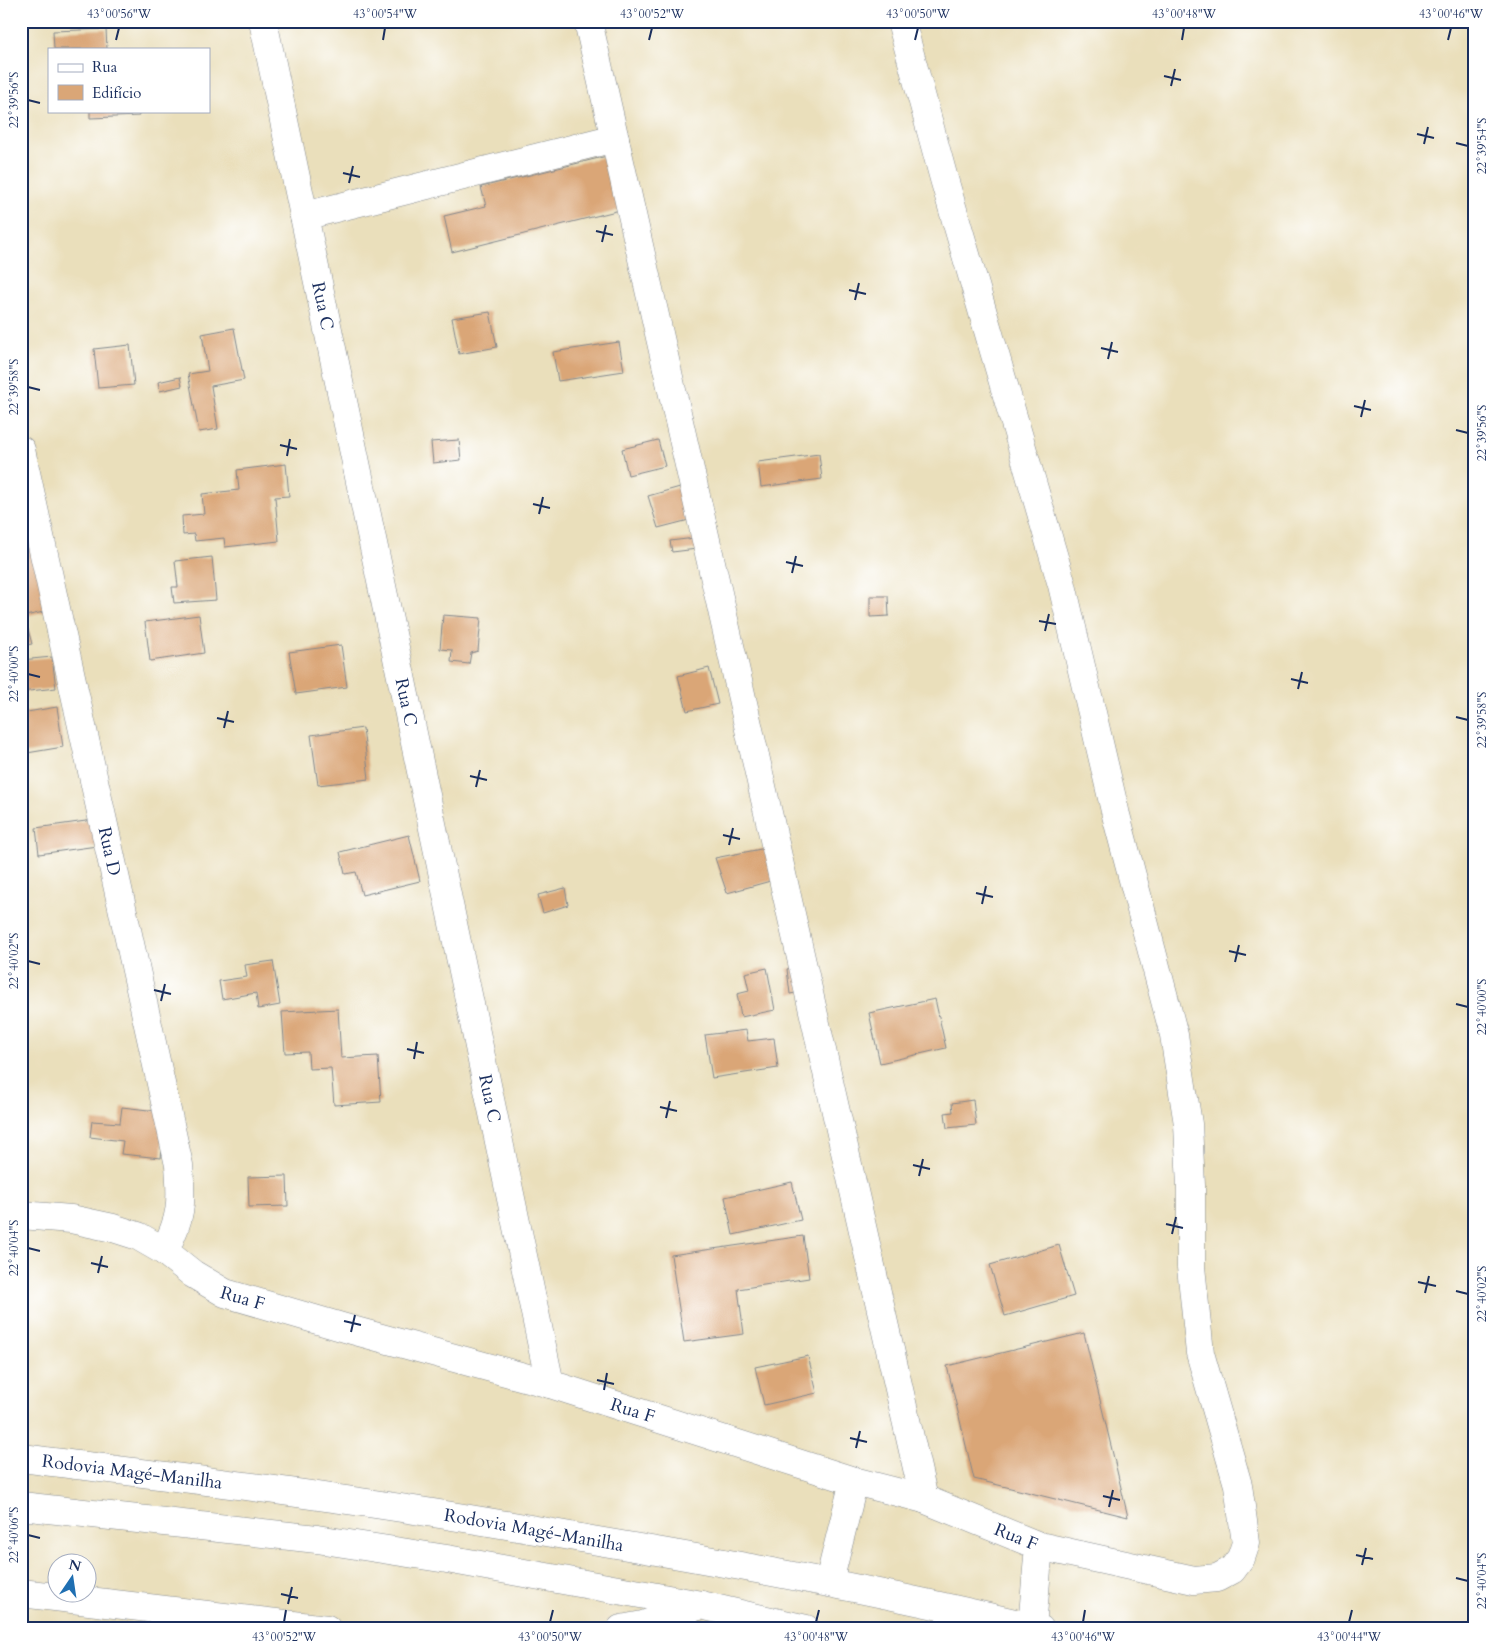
<svg xmlns="http://www.w3.org/2000/svg" width="1496" height="1650" font-family="Cardo,serif">
	<style>
		.building { fill: #daa677 }
		.lines { fill: none; stroke-linecap: round; stroke-linejoin: round }
		.street-casing { stroke: #82878c; stroke-width: 29 }
		.highway-casing { stroke: #82878c; stroke-width: 29 }
		.street { stroke: #fff; stroke-width: 28 }
		.highway { stroke: #fff; stroke-width: 28 }
		.ticks { fill: none; stroke: #1b2f5e; stroke-width: 2 }
		.labels { text-anchor: middle; stroke-width: 5; stroke-linejoin: round; paint-order: stroke }
		.street-label { font-size: 18px; fill: #1b2f5e; stroke: #fff }
		.neatline { fill: none; stroke: #1b2f5e; stroke-width: 2 }
		.ticks-label { font-size: 12px; text-anchor: middle; fill: #1b2f5e }
	</style>
	<rect width="100%" height="100%" fill="#fff"/>
	<filter id="ink" filterUnits="userSpaceOnUse"><feTurbulence type="fractalNoise" baseFrequency=".02" numOctaves="2"/><feDisplacementMap in="SourceGraphic" scale="10" xChannelSelector="R" yChannelSelector="G"/><feConvolveMatrix kernelMatrix="1 2 1 2 8 2 1 2 1" color-interpolation-filters="sRGB"/></filter>
	<filter id="wash" filterUnits="userSpaceOnUse"><feTurbulence type="fractalNoise" baseFrequency=".0096" numOctaves="4" result="noise"/><feDisplacementMap in="SourceGraphic" scale="20" xChannelSelector="R" yChannelSelector="G"/><feGaussianBlur stdDeviation="1.12" result="paint"/><feColorMatrix in="noise" values="0 0 0 0 0 0 0 0 0 0 0 0 0 0 0 0 0 1.4 0 .05"/><feComposite in="paint" operator="in"/></filter>
	<g filter="url(#wash)">
		<rect width="100%" height="100%" fill="#eadfbb"/>
		<g id="blocks">
			<g class="building">
				<polygon points="106,29 107,49 54,49 53,31"/>
				<polygon points="90,111 138,111 139,116 90,118"/>
				<polygon points="607,156 620,210 452,252 444,216 486,206 481,187"/>
				<polygon points="490,312 497,347 459,354 452,318"/>
				<polygon points="234,328 244,380 211,386 218,429 199,432 188,374 208,371 202,334"/>
				<polygon points="619,342 624,371 558,381 553,352"/>
				<polygon points="130,345 134,385 98,388 94,349"/>
				<polygon points="180,377 182,386 160,391 158,382"/>
				<polygon points="459,440 461,460 433,463 431,442"/>
				<polygon points="658,440 665,466 628,475 622,449"/>
				<polygon points="819,454 822,479 761,487 758,462"/>
				<polygon points="286,464 289,496 275,497 279,541 225,547 224,538 195,541 194,534 183,535 182,516 204,514 202,494 239,490 237,470"/>
				<polygon points="680,487 689,520 658,528 648,496"/>
				<polygon points="31,534 48,611 21,617 21,589 24,589 21,576 21,536"/>
				<polygon points="695,538 697,549 672,552 670,541"/>
				<polygon points="212,557 216,600 174,603 172,587 178,587 175,561"/>
				<polygon points="870,596 888,596 889,616 870,617"/>
				<polygon points="199,615 204,653 150,661 145,622"/>
				<polygon points="443,615 481,618 478,651 471,653 469,664 451,662 452,650 440,649"/>
				<polygon points="28,629 32,644 21,646 21,631"/>
				<polygon points="341,645 347,687 296,694 289,652"/>
				<polygon points="52,657 56,688 21,692 21,660"/>
				<polygon points="709,668 718,704 687,711 678,676"/>
				<polygon points="57,707 63,747 21,754 21,713"/>
				<polygon points="363,728 369,779 318,785 311,735"/>
				<polygon points="93,820 97,846 39,854 36,828"/>
				<polygon points="409,835 420,881 362,895 356,872 345,874 340,852"/>
				<polygon points="766,848 774,880 727,893 715,858"/>
				<polygon points="565,888 568,905 543,913 538,895"/>
				<polygon points="273,961 280,1005 258,1009 256,993 222,999 219,981 247,977 245,965"/>
				<polygon points="797,967 801,992 790,994 787,969"/>
				<polygon points="767,968 775,1010 741,1017 737,994 749,991 745,973"/>
				<polygon points="935,999 946,1048 880,1063 869,1013"/>
				<polygon points="338,1009 341,1058 378,1056 381,1102 334,1105 331,1068 309,1069 308,1052 285,1053 282,1012"/>
				<polygon points="746,1030 748,1041 774,1038 778,1068 712,1078 705,1035"/>
				<polygon points="973,1100 976,1125 947,1128 945,1113 953,1112 952,1103"/>
				<polygon points="122,1107 166,1112 161,1158 121,1154 123,1141 90,1137 92,1121 120,1123"/>
				<polygon points="287,1176 288,1206 249,1207 248,1177"/>
				<polygon points="792,1182 801,1220 733,1235 725,1197"/>
				<polygon points="803,1236 809,1278 738,1289 744,1334 684,1342 671,1255"/>
				<polygon points="1059,1245 1074,1296 1005,1316 990,1265"/>
				<polygon points="1084,1333 1128,1517 974,1479 947,1366"/>
				<polygon points="808,1356 817,1393 764,1405 755,1367"/>
			</g>
		</g>
	</g>
	<g filter="url(#ink)">
		<use href="#blocks" fill-opacity="0" stroke="#82878c" stroke-width="1"/>
		<g class="lines">
			<defs>
				<g id="street">
					<path id="s1" d="M 263,21 L 550,1384"/>
					<polyline points="588,21 924,1499"/>
					<polyline points="304,216 615,138"/>
					<path id="s2" d="M 21,450 L 179,1165 C 182,1202 182,1218 164,1251"/>
					<path id="s3" d="M 21,1215 L 71,1219 L 113,1228 L 138,1236 L 164,1251 L 193,1274 L 225,1293 L 352,1330 L 550,1384 L 854,1481 L 924,1499 L 1039,1546 L 1194,1580 L 1217,1578 L 1232,1570 L 1241,1558 L 1246,1543 L 1238,1485 L 1200,1353 L 1191,1267 L 1191,1186 L 1188,1124 L 1174,1035 L 1116,815 L 1062,585 L 944,179 L 901,21"/>
					<polyline points="829,1582 854,1481"/>
					<polyline points="21,1593 327,1629"/>
					<polyline points="1032,1627 1039,1546"/>
					<polyline points="621,1629 643,1625 701,1605"/>
				</g>
				<g id="highway">
					<path id="s4" d="M 21,1458 C 123,1471 224,1482 325,1497 C 414,1509 503,1524 592,1540 C 742,1565 892,1593 1040,1629"/>
					<polyline points="21,1506 317,1539 447,1559 701,1605 806,1629"/>
				</g>
			</defs>
			<use href="#street" class="street-casing"/>
			<use href="#highway" class="highway-casing"/>
			<use href="#street" class="street"/>
			<use href="#highway" class="highway"/>
		</g>
	</g>
	<path class="ticks" d="M 116,40 L 119,28M 383,40 L 385,28M 649,40 L 652,28M 915,40 L 918,28M 1182,40 L 1184,28M 1448,40 L 1451,28M 1164,76 L 1181,80M 1171,86 L 1175,69M 28,100 L 40,103M 1417,134 L 1434,138M 1456,143 L 1468,146M 1424,144 L 1428,127M 343,173 L 360,177M 349,183 L 353,166M 596,231 L 613,235M 602,242 L 606,225M 849,290 L 866,294M 855,300 L 859,283M 1101,348 L 1118,352M 1108,359 L 1112,342M 28,387 L 40,390M 1354,406 L 1371,410M 1361,417 L 1365,400M 1456,430 L 1468,433M 280,445 L 297,449M 287,456 L 290,439M 533,504 L 550,508M 539,514 L 543,497M 786,562 L 803,566M 792,573 L 796,556M 1039,621 L 1056,624M 1045,631 L 1049,614M 28,674 L 40,677M 1291,679 L 1308,683M 1298,689 L 1302,672M 1456,717 L 1468,720M 217,718 L 234,722M 224,728 L 228,711M 470,776 L 487,780M 476,787 L 480,770M 723,835 L 740,839M 729,845 L 733,828M 976,893 L 993,897M 982,904 L 986,886M 1229,951 L 1246,955M 28,961 L 40,964M 1235,962 L 1239,945M 154,990 L 171,994M 161,1001 L 165,984M 1456,1004 L 1468,1007M 407,1049 L 424,1053M 414,1059 L 417,1042M 660,1107 L 677,1111M 666,1118 L 670,1101M 913,1165 L 930,1169M 919,1176 L 923,1159M 1166,1224 L 1183,1228M 1172,1234 L 1176,1217M 28,1248 L 40,1251M 91,1263 L 108,1267M 98,1273 L 102,1256M 1418,1282 L 1436,1286M 1456,1291 L 1468,1294M 1425,1293 L 1429,1276M 344,1321 L 361,1325M 351,1332 L 355,1315M 597,1380 L 614,1384M 604,1390 L 607,1373M 850,1438 L 867,1442M 856,1448 L 860,1431M 1103,1496 L 1120,1500M 1109,1507 L 1113,1490M 28,1535 L 40,1538M 1356,1555 L 1373,1559M 1362,1565 L 1366,1548M 1456,1578 L 1468,1581M 281,1594 L 298,1598M 288,1604 L 292,1587M 284,1622 L 286,1610M 550,1622 L 553,1610M 816,1622 L 819,1610M 1083,1622 L 1085,1610M 1349,1622 L 1352,1610"/>
	<g class="labels">
		<g class="street-label">
			<text dy="6" stroke="none"><textPath href="#s1" startOffset="291">Rua C</textPath></text>
			<text dy="6" stroke="none"><textPath href="#s1" startOffset="696">Rua C</textPath></text>
			<text dy="6" stroke="none"><textPath href="#s2" startOffset="411">Rua D</textPath></text>
			<text dy="6" stroke="none"><textPath href="#s1" startOffset="1101">Rua C</textPath></text>
			<text dy="6" stroke="none"><textPath href="#s3" startOffset="242">Rua F</textPath></text>
			<text dy="6" stroke="none"><textPath href="#s3" startOffset="648">Rua F</textPath></text>
			<text dy="6" stroke="none"><textPath href="#s4" startOffset="112">Rodovia Magé-Manilha</textPath></text>
			<text dy="6" stroke="none"><textPath href="#s4" startOffset="518">Rodovia Magé-Manilha</textPath></text>
			<text dy="6" stroke="none"><textPath href="#s3" startOffset="1052">Rua F</textPath></text>
		</g>
	</g>
	<rect width="1496" height="1650" fill="none" stroke="#fff" stroke-width="55"/>
	<rect x="48" y="48" width="162" height="65" fill="#ffffff" stroke="#a4acbf"/>
	<rect x="58" y="64" width="25" height="8" fill="#ffffff" stroke="#a4acbf"/>
	<text x="92" y="72" font-size="15" fill="#1b2f5e">Rua</text>
	<rect x="58" y="85" width="25" height="15" fill="#daa677" stroke="#a4acbf"/>
	<text x="92" y="98" font-size="15" fill="#1b2f5e">Edifício</text>
	<g transform="translate(72 1578) rotate(13)"><circle r="24" fill="#ffffff" stroke="#a4acbf"/>
	<path d="M0-4L9 19L0 12L-9 19Z" fill="#1f6fb2"/>
	<text y="-8" font-size="14" font-weight="bold" text-anchor="middle" fill="#1b2f5e">N</text>
	</g>
	<rect x="28" y="28" width="1440" height="1594" class="neatline"/>
	<g class="ticks-label">
		<text x="119" y="18">43°00'56"W</text>
		<text x="385" y="18">43°00'54"W</text>
		<text x="652" y="18">43°00'52"W</text>
		<text x="918" y="18">43°00'50"W</text>
		<text x="1184" y="18">43°00'48"W</text>
		<text x="1451" y="18">43°00'46"W</text>
		<text transform="translate(14 100) rotate(-90)" y="4">22°39'56"S</text>
		<text transform="translate(1482 146) rotate(-90)" y="4">22°39'54"S</text>
		<text transform="translate(14 387) rotate(-90)" y="4">22°39'58"S</text>
		<text transform="translate(1482 433) rotate(-90)" y="4">22°39'56"S</text>
		<text transform="translate(14 674) rotate(-90)" y="4">22°40'00"S</text>
		<text transform="translate(1482 720) rotate(-90)" y="4">22°39'58"S</text>
		<text transform="translate(14 961) rotate(-90)" y="4">22°40'02"S</text>
		<text transform="translate(1482 1007) rotate(-90)" y="4">22°40'00"S</text>
		<text transform="translate(14 1248) rotate(-90)" y="4">22°40'04"S</text>
		<text transform="translate(1482 1294) rotate(-90)" y="4">22°40'02"S</text>
		<text transform="translate(14 1535) rotate(-90)" y="4">22°40'06"S</text>
		<text transform="translate(1482 1581) rotate(-90)" y="4">22°40'04"S</text>
		<text x="284" y="1641">43°00'52"W</text>
		<text x="550" y="1641">43°00'50"W</text>
		<text x="816" y="1641">43°00'48"W</text>
		<text x="1083" y="1641">43°00'46"W</text>
		<text x="1349" y="1641">43°00'44"W</text>
	</g>
</svg>
